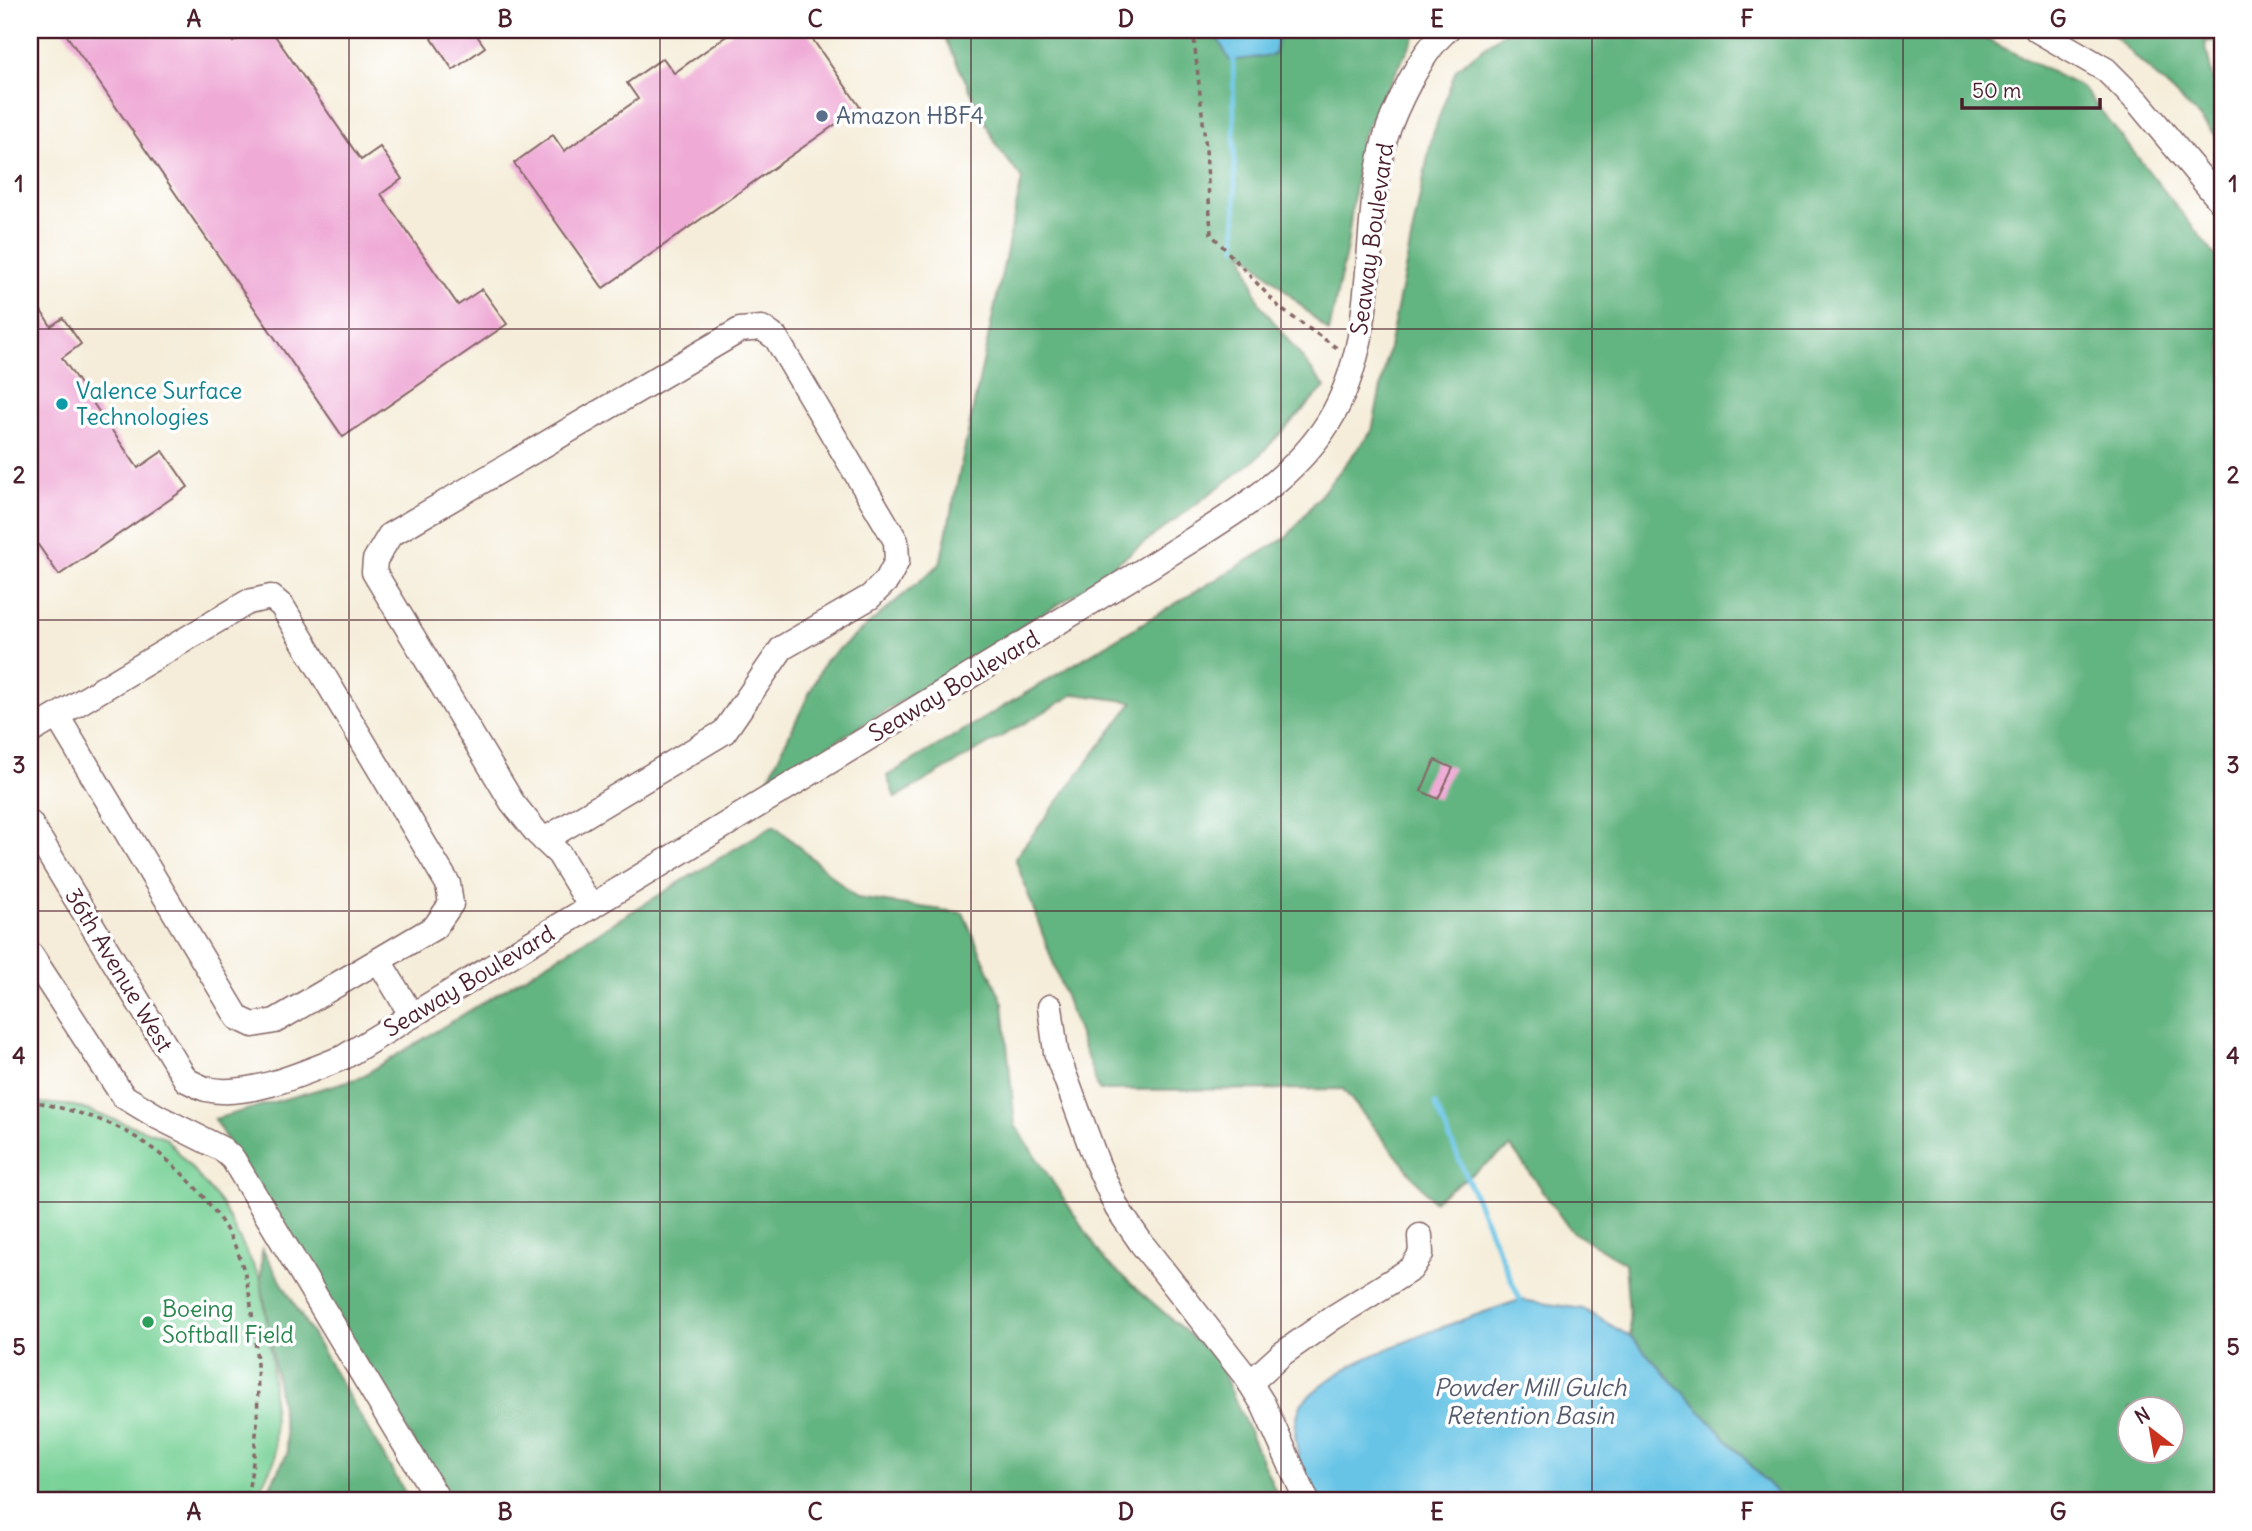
<svg xmlns="http://www.w3.org/2000/svg" width="2252" height="1531" font-family="Delius,sans-serif">
	<style>
		.green { fill: #79d298; stroke: #627862; stroke-width: 2 }
		.forest { fill: #62b480; stroke: #566a56; stroke-width: 2; fill-rule: evenodd }
		.water { fill: #68c4e6; stroke: #597288; stroke-width: 2 }
		.lines { fill: none; stroke-linecap: round; stroke-linejoin: round }
		.stream { stroke: #68c4e6; stroke-width: 5 }
		.building { fill: #efaad6 }
		.minor-casing { stroke: #866768; stroke-width: 27 }
		.path { stroke: #866768; stroke-width: 3.5; stroke-dasharray: 5 5; stroke-linecap: butt }
		.minor { stroke: #fff; stroke-width: 24 }
		.grid { fill: none; stroke: #4a1f2b; stroke-width: 2; stroke-opacity: 0.55 }
		.service-dot { fill: #5c6f8a; stroke: #fff; stroke-width: 2.5 }
		.culture-dot { fill: #0f9aa8; stroke: #fff; stroke-width: 2.5 }
		.leisure-dot { fill: #2e9e5b; stroke: #fff; stroke-width: 2.5 }
		.labels { text-anchor: middle; stroke-width: 7; stroke-linejoin: round; paint-order: stroke }
		.service-label { font-size: 23px; fill: #4e5e75; stroke: #fff; text-anchor: start }
		.street-label { font-size: 23px; fill: #4a1f2b; stroke: #fff }
		.culture-label { font-size: 23px; fill: #0d838f; stroke: #fff; text-anchor: start }
		.leisure-label { font-size: 23px; fill: #27864d; stroke: #fff; text-anchor: start }
		.water-label { font-size: 24px; font-style: italic; fill: #54596c; stroke: #fff }
		.neatline { fill: none; stroke: #4a1f2b; stroke-width: 2.5 }
		.grid-label { font-size: 23px; text-anchor: middle; font-weight: bold; fill: #4a1f2b }
	</style>
	<rect width="100%" height="100%" fill="#fff"/>
	<filter id="ink" filterUnits="userSpaceOnUse"><feTurbulence type="fractalNoise" baseFrequency=".0143" numOctaves="2"/><feDisplacementMap in="SourceGraphic" scale="14" xChannelSelector="R" yChannelSelector="G"/><feConvolveMatrix kernelMatrix="1 2 1 2 8 2 1 2 1" color-interpolation-filters="sRGB"/></filter>
	<filter id="wash" filterUnits="userSpaceOnUse"><feTurbulence type="fractalNoise" baseFrequency=".00686" numOctaves="4" result="noise"/><feDisplacementMap in="SourceGraphic" scale="28" xChannelSelector="R" yChannelSelector="G"/><feGaussianBlur stdDeviation="1.57" result="paint"/><feColorMatrix in="noise" values="0 0 0 0 0 0 0 0 0 0 0 0 0 0 0 0 0 1.4 0 .05"/><feComposite in="paint" operator="in"/></filter>
	<g filter="url(#wash)">
		<rect width="100%" height="100%" fill="#f5edd9"/>
		<polygon class="green" points="30,1102 75,1106 165,1137 221,1203 261,1280 272,1363 275,1459 254,1501 30,1501"/>
		<g class="forest">
			<polygon points="941,30 1418,30 1361,139 1347,247 1329,332 1242,250 1259,303 1325,387 1255,460 1077,593 765,785 825,661 940,564 1022,179 997,146"/>
			<path d="M 1507,30 L 1968,30 L 2083,88 L 2222,264 L 2222,1501 L 1784,1501 L 1631,1337 L 1625,1263 L 1571,1231 L 1511,1147 L 1433,1201 L 1343,1089 L 1099,1090 L 1015,858 L 1133,702 L 1075,694 L 895,798 L 887,776 L 1287,537 L 1372,431 L 1432,137 L 1456,69 ZM 2130,1408 L 2172,1408 L 2172,1450 L 2130,1450 Z"/>
			<polygon points="2107,30 2222,30 2222,40 2205,42 2222,124 2222,144 2199,117"/>
			<polygon points="774,825 857,898 963,913 1003,1003 1015,1125 1105,1261 1217,1359 1280,1501 450,1501 214,1119 359,1078"/>
			<polygon points="262,1249 410,1501 262,1501 288,1452 261,1280"/>
		</g>
		<g class="water">
			<polygon points="1213,30 1279,30 1274,55 1230,61"/>
			<path d="M 1520,1300 L 1583,1309 L 1631,1337 L 1784,1501 L 1317,1501 C 1302,1474 1287,1436 1301,1405 C 1304,1399 1311,1394 1316,1390 C 1342,1367 1373,1355 1405,1342 C 1443,1326 1481,1313 1520,1300 Z"/>
		</g>
		<g class="lines">
			<g class="stream">
				<polyline points="1233,55 1236,248"/>
				<polyline points="1435,1104 1520,1300"/>
			</g>
		</g>
		<g id="blocks">
			<g class="building">
				<polygon points="63,30 225,30 233,42 251,30 271,30 361,160 380,147 402,179 381,194 458,305 482,289 507,324 343,437"/>
				<polygon points="426,30 473,30 485,47 453,70"/>
				<polygon points="735,30 806,30 860,107 603,288 514,163 553,135 564,151 638,99 627,83 663,58 674,73"/>
				<polygon points="30,294 51,326 63,318 81,344 62,358 138,468 163,451 188,487 59,575 30,533"/>
				<polygon points="1435,760 1453,768 1438,799 1421,791"/>
			</g>
		</g>
	</g>
	<g filter="url(#ink)">
		<use href="#blocks" fill-opacity="0" stroke="#866768" stroke-width="2"/>
		<g class="lines">
			<defs>
				<g id="minor">
					<polyline points="2037,30 2106,70 2138,102 2222,203"/>
					<polyline points="30,732 57,716 248,602 271,597 282,606 448,884 451,904 435,927 275,1021 253,1025 238,1018 57,716"/>
					<path d="M 30,823 L 186,1080 C 193,1083 199,1087 206,1089 C 246,1099 307,1072 344,1057 L 1152,565 C 1215,524 1287,488 1328,423 C 1381,337 1360,233 1385,139 C 1391,119 1400,100 1410,81 C 1421,61 1430,45 1447,30"/>
					<polyline points="544,840 724,732 782,648 870,597 887,580 897,561 896,541 776,338 762,328 740,330 390,535 375,560 374,572 512,802 537,833 559,854 591,907"/>
					<polyline points="30,956 31,955 123,1096 158,1117 222,1149 233,1159 439,1501"/>
					<polyline points="379,961 412,1016"/>
					<polyline points="1050,1007 1056,1052 1097,1163 1117,1208 1142,1244 1247,1378 1263,1404 1307,1501"/>
					<polyline points="1250,1383 1282,1354 1334,1317 1411,1269 1421,1254 1420,1236"/>
				</g>
			</defs>
			<use href="#minor" class="minor-casing"/>
			<g class="path">
				<polyline points="1193,30 1206,149 1211,234 1281,309 1337,348"/>
				<path d="M 30,1100 C 60,1108 93,1115 121,1129 C 167,1153 208,1194 232,1240 C 245,1265 250,1294 253,1322 C 261,1383 259,1441 246,1501"/>
			</g>
			<use href="#minor" class="minor"/>
		</g>
	</g>
	<path class="grid" d="M 349,30 L 349,1501M 660,30 L 660,1501M 971,30 L 971,1501M 1281,30 L 1281,1501M 1592,30 L 1592,1501M 1903,30 L 1903,1501M 30,329 L 2222,329M 30,620 L 2222,620M 30,911 L 2222,911M 30,1202 L 2222,1202"/>
	<circle class="service-dot" cx="822" cy="116" r="7"/>
	<circle class="culture-dot" cx="62" cy="404" r="7"/>
	<circle class="leisure-dot" cx="148" cy="1322" r="7"/>
	<g class="labels">
		<g class="service-label">
			<text x="836" y="124">Amazon HBF4</text>
		</g>
		<g class="street-label">
			<text transform="translate(1372 239) rotate(-82)" y="8">Seaway Boulevard</text>
			<text transform="translate(954 686) rotate(-31)" y="8">Seaway Boulevard</text>
			<text transform="translate(119 970) rotate(59)" y="8">36th Avenue West</text>
			<text transform="translate(469 981) rotate(-31)" y="8">Seaway Boulevard</text>
		</g>
		<g class="culture-label">
			<text x="76" y="399">Valence Surface<tspan x="76" dy="26">Technologies</tspan></text>
		</g>
		<g class="leisure-label">
			<text x="162" y="1317">Boeing<tspan x="162" dy="26">Softball Field</tspan></text>
		</g>
		<g class="water-label">
			<text x="1530" y="1396">Powder Mill Gulch<tspan x="1530" dy="28">Retention Basin</tspan></text>
		</g>
	</g>
	<rect width="2252" height="1531" fill="none" stroke="#fff" stroke-width="77"/>
	<g transform="translate(2151 1430) rotate(329)"><circle r="33" fill="#ffffff" stroke="#b7a5aa" stroke-width="2"/>
	<path d="M0-5L12 26L0 18L-12 26Z" fill="#c8321e"/>
	<text y="-10" font-size="19" font-weight="bold" text-anchor="middle" fill="#4a1f2b">N</text>
	</g>
	<path d="M1962 98v10h138v-10" fill="none" stroke="#4a1f2b" stroke-width="3.5"/>
	<text x="1972" y="98" font-size="21" fill="#4a1f2b" stroke="#ffffff" stroke-width="5" paint-order="stroke">50 m</text>
	<rect x="38" y="38" width="2176" height="1454" class="neatline"/>
	<g class="grid-label">
		<text x="194" y="27">A</text>
		<text x="505" y="27">B</text>
		<text x="815" y="27">C</text>
		<text x="1126" y="27">D</text>
		<text x="1437" y="27">E</text>
		<text x="1747" y="27">F</text>
		<text x="2058" y="27">G</text>
		<text x="19" y="192">1</text>
		<text x="2233" y="192">1</text>
		<text x="19" y="483">2</text>
		<text x="2233" y="483">2</text>
		<text x="19" y="773">3</text>
		<text x="2233" y="773">3</text>
		<text x="19" y="1064">4</text>
		<text x="2233" y="1064">4</text>
		<text x="19" y="1355">5</text>
		<text x="2233" y="1355">5</text>
		<text x="194" y="1520">A</text>
		<text x="505" y="1520">B</text>
		<text x="815" y="1520">C</text>
		<text x="1126" y="1520">D</text>
		<text x="1437" y="1520">E</text>
		<text x="1747" y="1520">F</text>
		<text x="2058" y="1520">G</text>
	</g>
</svg>
